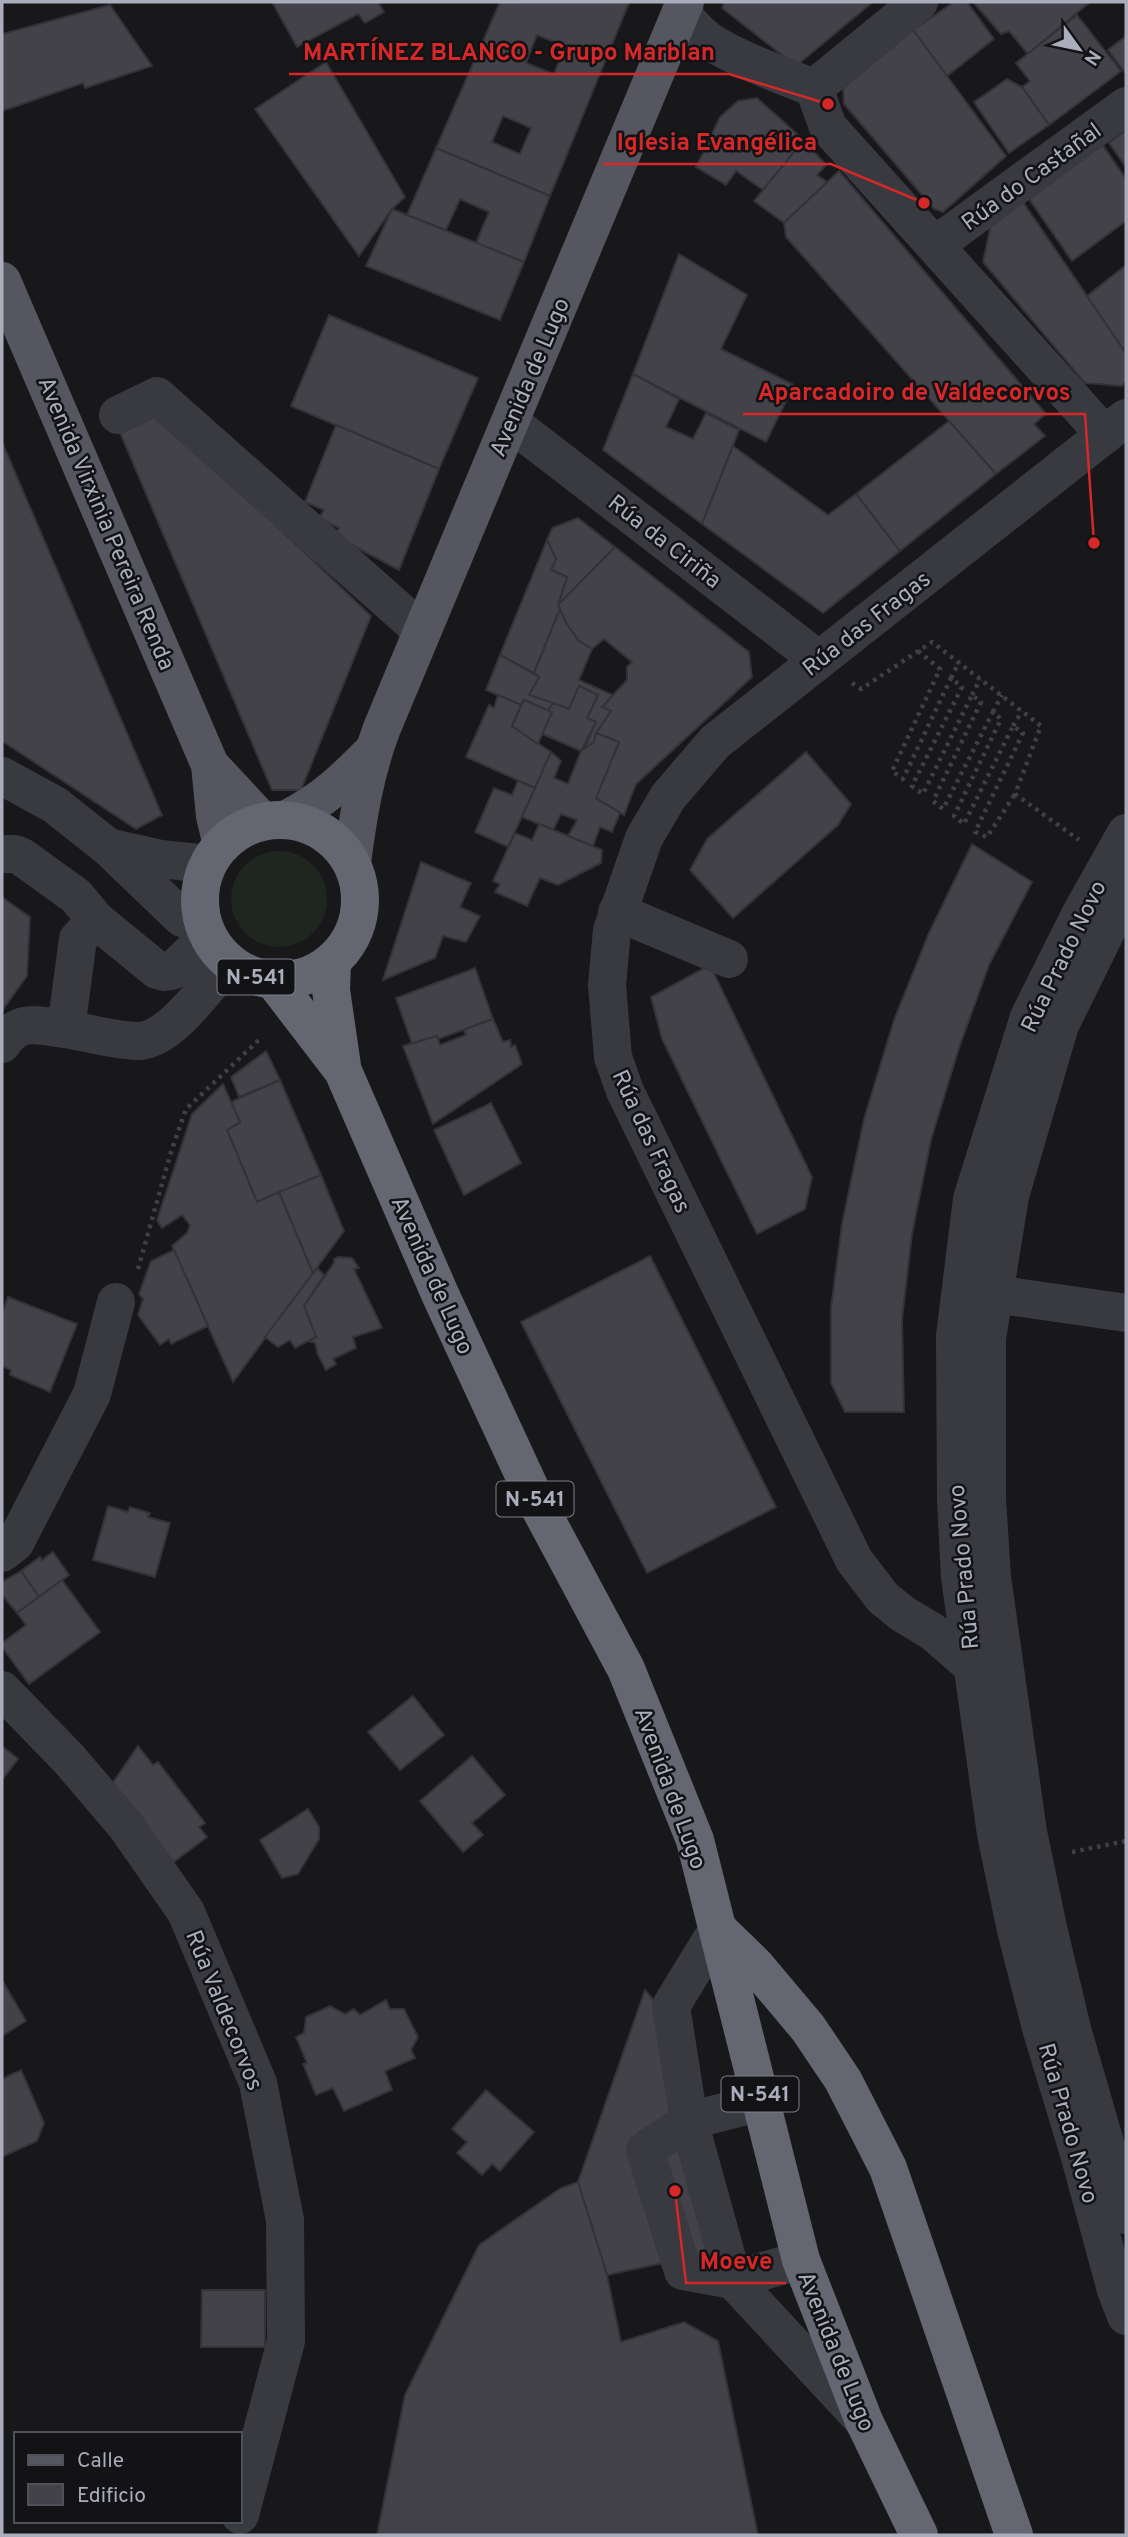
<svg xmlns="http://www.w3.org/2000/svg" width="1128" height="2537" font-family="Overpass,sans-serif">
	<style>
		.green { fill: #1e261f }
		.building { fill: #424248; stroke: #323237; stroke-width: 2; fill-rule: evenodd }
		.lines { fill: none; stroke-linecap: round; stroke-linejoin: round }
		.path { stroke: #3f4047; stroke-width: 4.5; stroke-dasharray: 3.5 5; stroke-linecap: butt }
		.minor { stroke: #393940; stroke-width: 38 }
		.major { stroke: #55565f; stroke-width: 38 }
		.highway { stroke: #646771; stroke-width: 38 }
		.labels { text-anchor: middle; stroke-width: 5; stroke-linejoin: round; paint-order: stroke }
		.shield { fill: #131316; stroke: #7d7f8a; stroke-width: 2 }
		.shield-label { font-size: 21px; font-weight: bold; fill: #aaadbb }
		.street-label { font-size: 23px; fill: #aaadbb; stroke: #131316 }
		.leader { fill: none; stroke: #d62828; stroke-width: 2.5 }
		.callout-dot { fill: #d62828; stroke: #131316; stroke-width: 2.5 }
		.callout-label { font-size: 24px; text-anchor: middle; font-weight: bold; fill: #d62828; stroke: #131316; stroke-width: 5; stroke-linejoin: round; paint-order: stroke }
	</style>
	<rect width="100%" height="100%" fill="#18181b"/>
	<circle class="green" cx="279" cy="899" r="48"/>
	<g class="building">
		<polygon points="272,2 378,2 384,12 365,23 358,14 297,47"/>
		<path d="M 500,2 L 629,3 L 550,196 L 436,148 ZM 537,35 L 565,46 L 554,74 L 526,63 ZM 503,116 L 531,128 L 520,154 L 492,142 Z"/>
		<polygon points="724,2 873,2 796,66 722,8"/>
		<polygon points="954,2 967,2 994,39 947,76 913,30"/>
		<polygon points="973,2 1090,2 1028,54 1009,31 1001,34"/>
		<polygon points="110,5 152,66 85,88 83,83 2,111 2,34"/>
		<polygon points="1077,15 1121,71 1049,125 1022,87 1030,81 1016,63"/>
		<polygon points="913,30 1006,156 943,212 934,209 844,104 843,88"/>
		<polygon points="1126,36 1126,74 1108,50"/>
		<polygon points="326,62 405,197 392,209 359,256 255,109"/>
		<polygon points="1007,79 1022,87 1049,125 1009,153 974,102"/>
		<polygon points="757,98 804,140 763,190 736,171 726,185 696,167 720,117 738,101"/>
		<polygon points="1126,130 1126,167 1109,143"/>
		<polygon points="804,140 826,165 817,175 827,182 784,223 754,201"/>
		<polygon points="1102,144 1126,179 1126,221 1072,261 1029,199"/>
		<polygon points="436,148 550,196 524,262 476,243 489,212 460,199 446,230 407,215"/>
		<polygon points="839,171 1046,414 1034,424 1045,436 996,474 786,237 784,223"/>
		<polygon points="1023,202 1126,353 1126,381 1122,386 1085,383 983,262 991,224"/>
		<polygon points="392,209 524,262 500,320 366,266"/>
		<polygon points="679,254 747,295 721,349 794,385 766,442 633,374"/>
		<polygon points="1126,265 1126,353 1087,296"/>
		<polygon points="329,315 478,378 439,469 291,406"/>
		<polygon points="633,374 679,399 666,427 693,439 706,413 739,430 702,524 603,450"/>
		<polygon points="154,409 371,616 301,790 272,790 118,428"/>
		<polygon points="949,421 996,474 900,551 856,494"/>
		<polygon points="336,425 439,469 399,570 335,536 339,528 319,518 324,510 305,502"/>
		<polygon points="2,442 162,815 136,829 2,741"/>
		<polygon points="733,446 828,515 856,494 900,551 823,613 702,524"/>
		<polygon points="578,518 615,547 558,605 567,577 551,570 556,559 547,540 552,528"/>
		<polygon points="547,540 556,559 551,570 567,577 558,605 560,609 534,673 500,655"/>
		<polygon points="615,547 749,652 752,677 636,784 624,815 596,798 619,742 596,733 611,711 602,707 627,680 627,667 632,662 604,639 592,649 579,641 566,623 558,605"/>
		<polygon points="560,609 566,623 579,641 592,649 579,680 613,695 602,707 611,711 596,733 594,742 584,749 596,722 587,718 598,695 579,686 569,709 529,695 539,677 534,673"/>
		<polygon points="500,655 539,677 529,695 553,703 548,711 524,700 521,705 486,690"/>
		<polygon points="579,686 598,695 587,718 596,722 581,751 542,734 552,712 548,711 553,703 569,709"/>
		<polygon points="498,695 521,705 512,726 551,752 535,788 466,757 489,705 494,708"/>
		<polygon points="524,700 552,712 538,744 512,726"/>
		<polygon points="596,733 619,742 596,798 620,813 612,832 600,827 593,846 568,836 577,820 561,814 553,830 522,817 551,752 561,761 554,778 568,784 581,751 594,742"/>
		<polygon points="806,752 851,804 838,825 733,918 690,870 707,839"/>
		<polygon points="518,781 535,788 508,847 475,832 494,788 512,795"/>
		<polygon points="539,824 602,850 601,863 558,885 540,878 527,906 495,892 500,884 493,881 515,833 532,840"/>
		<polygon points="972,844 1032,882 989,965 959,1048 931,1140 912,1234 902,1319 904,1412 845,1412 831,1383 831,1308 842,1224 864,1119 894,1020 929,933"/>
		<polygon points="421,862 471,883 460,907 480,916 466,942 443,936 435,958 383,980"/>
		<polygon points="2,897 30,917 27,976 2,1011"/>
		<polygon points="710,965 812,1177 805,1209 757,1234 662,1039 651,997"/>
		<polygon points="475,968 493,1019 438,1039 437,1036 412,1044 396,998"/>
		<polygon points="493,1019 503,1042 510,1040 511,1047 515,1045 522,1064 433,1124 403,1046 437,1036 440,1045 466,1035 464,1030"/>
		<polygon points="266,1051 280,1080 239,1097 231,1077"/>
		<polygon points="280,1080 321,1175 257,1202 227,1130 240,1122 231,1102"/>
		<polygon points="223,1084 240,1122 227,1130 257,1202 279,1192 313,1273 233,1382 172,1246 187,1233 190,1225 182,1215 162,1228 157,1220 192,1114"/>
		<polygon points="491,1103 521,1163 464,1195 434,1130"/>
		<polygon points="321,1175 344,1231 313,1273 279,1192"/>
		<polygon points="174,1250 208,1326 171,1344 169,1339 160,1345 138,1315 143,1299 139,1294 151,1261"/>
		<polygon points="650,1256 776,1507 647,1573 521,1322"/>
		<polygon points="338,1257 352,1258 359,1268 354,1269 382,1328 353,1337 356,1348 333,1359 336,1364 326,1370 318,1355 315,1343 309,1341 316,1337 304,1306 334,1263 334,1259"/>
		<polygon points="317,1268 324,1275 304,1306 316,1337 295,1348 290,1340 278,1347 265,1337"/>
		<polygon points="8,1297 77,1324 50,1392 10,1375 11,1370 2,1366 2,1313"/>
		<polygon points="108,1506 128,1512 130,1507 150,1513 148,1517 170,1523 155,1577 93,1560"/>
		<polygon points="53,1552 69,1575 39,1597 21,1571 40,1557 42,1560"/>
		<polygon points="21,1571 39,1597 17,1613 2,1595 2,1582"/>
		<polygon points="62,1580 100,1632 29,1684 2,1647 2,1643 26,1625 17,1613"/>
		<polygon points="413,1696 444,1735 400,1770 368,1732"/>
		<polygon points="2,1746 18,1759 2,1780"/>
		<polygon points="138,1746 153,1765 158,1762 205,1823 199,1827 207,1837 167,1867 107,1791"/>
		<polygon points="472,1756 505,1795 472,1823 483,1835 463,1852 420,1801"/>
		<polygon points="308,1809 319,1827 319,1839 298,1874 282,1878 260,1840"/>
		<polygon points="2,1980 26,2021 2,2036"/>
		<polygon points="645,1990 682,2034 742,2246 607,2275 578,2182"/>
		<polygon points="386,2000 390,2009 404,2009 418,2037 411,2050 415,2058 385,2071 392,2090 344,2111 333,2088 316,2095 303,2064 307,2063 296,2037 304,2033 306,2017 330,2006 345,2014 354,2009 360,2015"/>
		<polygon points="21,2070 44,2123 37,2141 2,2157 2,2079"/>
		<polygon points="486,2090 534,2132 500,2171 492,2164 482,2175 457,2153 467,2142 452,2129"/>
		<polygon points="578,2182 607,2275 621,2342 684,2322 718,2341 758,2535 377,2535 405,2395 479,2245 561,2188"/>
		<polygon points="202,2290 265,2290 265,2347 201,2347"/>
	</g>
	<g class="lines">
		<g class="path">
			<polyline points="918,651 940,669 892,771 903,779 951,678 962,687 912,786 923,794 972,695 981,702 933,801 943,809 993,712 1001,719 954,816 964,824 1013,726 1023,733 975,832 987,837 1015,794"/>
			<polyline points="951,678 959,662"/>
			<polyline points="852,683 861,689 932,642 1041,726 1015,794 1079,840"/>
			<polyline points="972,695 980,679"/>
			<polyline points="993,712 1002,695"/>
			<polyline points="1013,726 1022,711"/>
			<polyline points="138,1269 171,1152 186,1109 262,1037"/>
			<polyline points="1072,1852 1126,1841"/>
		</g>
		<g class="minor">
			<path d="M 681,12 C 689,22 697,32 708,40 C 734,58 783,76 814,88"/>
			<polyline points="814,88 828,127 1105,435"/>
			<polyline points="814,88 919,2"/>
			<polyline points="935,245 1126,106"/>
			<polyline points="118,415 157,396 422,631"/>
			<polyline points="510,422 819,660"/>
			<polyline points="2,776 55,805 108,847 182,918 202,922"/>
			<polyline points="1126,833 1081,913 1029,1017 972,1199 955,1336 956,1500 960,1577 996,1834 1016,1930 1041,2028 1080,2157 1116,2290 1126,2316"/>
			<polyline points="108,847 161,859 208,864"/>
			<polyline points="2,854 15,854 22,857 76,896 96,920"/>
			<polyline points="1126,891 1060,1025 1010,1196 987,1338 987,1499 992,1577 1028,1832 1048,1928 1072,2029 1126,2215"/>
			<polyline points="617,912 729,959"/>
			<path d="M 208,936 L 172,971 L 164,972 L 157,970 L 96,920 L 78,939 L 66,1029 C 89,1033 113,1040 136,1041 C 169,1043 208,985 228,962"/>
			<path d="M 2,1044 C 19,1017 39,1026 66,1029"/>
			<polyline points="994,1294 1126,1313"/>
			<polyline points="2,1553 15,1543 92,1394 116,1302"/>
			<polyline points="972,1666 933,1632 903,1614 883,1598 854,1560 625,1091 613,1057 607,985 612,930 644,838 668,797 715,742 1126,418"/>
			<polyline points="2,1690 69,1759 126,1826 186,1912 258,2083 285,2220 286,2341 240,2515"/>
			<polyline points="718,1929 671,2006 689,2121 733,2280 864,2421"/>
			<polyline points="761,2102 689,2121 645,2150 683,2271 733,2280 801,2260"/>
		</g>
		<g class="major">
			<polyline points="2,281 210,765 215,816 222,845"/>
			<polyline points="210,765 262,821"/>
			<path d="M 287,819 C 322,801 345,780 373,751"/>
			<path d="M 352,863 C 358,817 365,772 382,728 L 685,2"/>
		</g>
		<g class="highway">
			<circle cx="280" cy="900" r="80"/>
			<polyline points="332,962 331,990 342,1066"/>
			<polyline points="274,981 343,1071 440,1294 535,1499 626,1669 695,1840 801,2260 864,2421 919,2535"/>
			<polyline points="718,1929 755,1965 808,2028 843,2080 888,2168 1014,2535"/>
		</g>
	</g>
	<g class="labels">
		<g class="shield">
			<rect x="217.5" y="959.5" width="77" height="35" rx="5"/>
			<rect x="496.5" y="1481.5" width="77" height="35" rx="5"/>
			<rect x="721.5" y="2076.5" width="77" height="35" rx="5"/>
		</g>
		<g class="shield-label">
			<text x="256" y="984">N-541</text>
			<text x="535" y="1506">N-541</text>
			<text x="760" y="2101">N-541</text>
		</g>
		<g class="street-label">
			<text transform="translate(1031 176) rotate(-36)" y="8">Rúa do Castañal</text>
			<text transform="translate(529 377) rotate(-67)" y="8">Avenida de Lugo</text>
			<text transform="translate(107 523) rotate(67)" y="8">Avenida Virxinia Pereira Renda</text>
			<text transform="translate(665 541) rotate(38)" y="8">Rúa da Ciriña</text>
			<text transform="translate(866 623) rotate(-38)" y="8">Rúa das Fragas</text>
			<text transform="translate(1063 956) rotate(-64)" y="8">Rúa Prado Novo</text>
			<text transform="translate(652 1141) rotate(65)" y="8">Rúa das Fragas</text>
			<text transform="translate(433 1275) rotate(66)" y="8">Avenida de Lugo</text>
			<text transform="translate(963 1567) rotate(-95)" y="8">Rúa Prado Novo</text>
			<text transform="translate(671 1788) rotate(70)" y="8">Avenida de Lugo</text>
			<text transform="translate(225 2010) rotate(68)" y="8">Rúa Valdecorvos</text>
			<text transform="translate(1069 2123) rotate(74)" y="8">Rúa Prado Novo</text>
			<text transform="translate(837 2351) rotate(68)" y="8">Avenida de Lugo</text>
		</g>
	</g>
	<path class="leader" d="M828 104L729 74H289M924 203L831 164H603M1094 543L1085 414H743M675 2191L686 2283H786"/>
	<g class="callout-dot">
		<circle cx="828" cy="104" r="7"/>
		<circle cx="924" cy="203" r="7"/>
		<circle cx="1094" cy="543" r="7"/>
		<circle cx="675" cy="2191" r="7"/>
	</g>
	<g class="callout-label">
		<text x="509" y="60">MARTÍNEZ BLANCO - Grupo Marblan</text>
		<text x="717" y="150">Iglesia Evangélica</text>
		<text x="914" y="400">Aparcadoiro de Valdecorvos</text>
		<text x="736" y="2269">Moeve</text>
	</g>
	<rect width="1128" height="2537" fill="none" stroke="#aaadbb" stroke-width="7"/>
	<rect x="14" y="2432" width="228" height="91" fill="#131316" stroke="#4f5158" stroke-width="2"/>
	<rect x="28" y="2455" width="35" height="10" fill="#55565f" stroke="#4f5158" stroke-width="2"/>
	<text x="77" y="2467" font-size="21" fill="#aaadbb">Calle</text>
	<rect x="28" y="2484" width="35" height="21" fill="#424248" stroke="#4f5158" stroke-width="2"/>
	<text x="77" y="2502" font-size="21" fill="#aaadbb">Edificio</text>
	<g transform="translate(1079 49) rotate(123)" stroke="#131316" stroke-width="5" paint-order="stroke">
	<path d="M0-5L12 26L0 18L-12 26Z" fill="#aaadbb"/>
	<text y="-10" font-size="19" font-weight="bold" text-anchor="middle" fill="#aaadbb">N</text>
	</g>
</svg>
